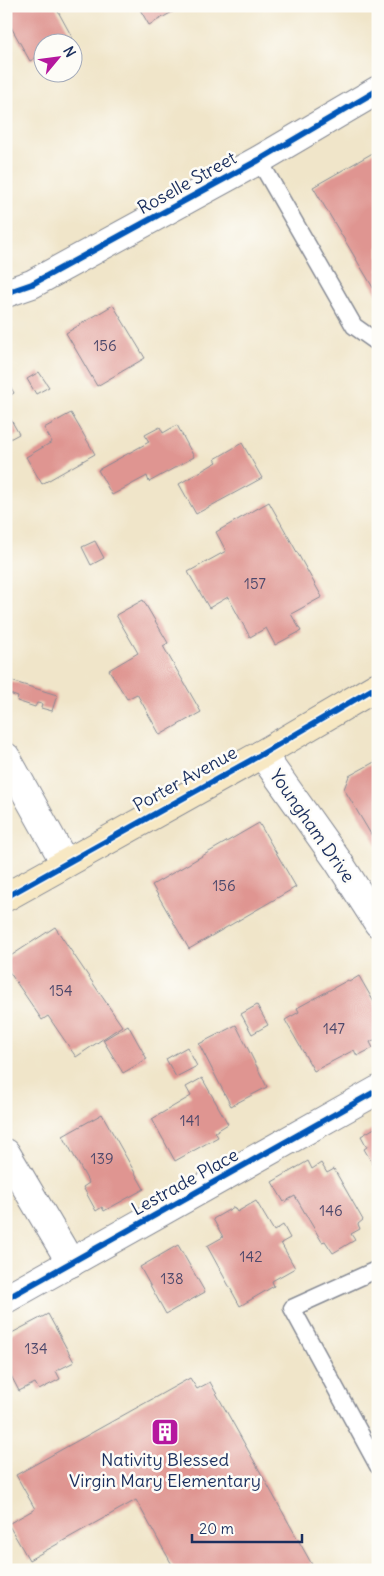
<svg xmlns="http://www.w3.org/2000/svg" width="384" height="1576" font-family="Delius,sans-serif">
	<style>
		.building { fill: #df9591 }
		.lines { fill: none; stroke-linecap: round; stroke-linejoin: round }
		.lane-casing { stroke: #868a94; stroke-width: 19 }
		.street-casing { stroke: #868a94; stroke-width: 30 }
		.secondary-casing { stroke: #868a94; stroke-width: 30 }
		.lane { stroke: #fff; stroke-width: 16 }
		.street { stroke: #fff; stroke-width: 28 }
		.secondary { stroke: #f7e8c3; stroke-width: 28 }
		.cycleway-casing { stroke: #fdfcf7; stroke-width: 9 }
		.cycleway { stroke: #0057b8; stroke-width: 6 }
		.labels { text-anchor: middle; stroke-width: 5; stroke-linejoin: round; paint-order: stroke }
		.number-label { font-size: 15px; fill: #4c486b }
		.street-label { font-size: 18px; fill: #1b2f5e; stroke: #fdfcf7 }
		.poi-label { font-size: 18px; fill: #1b2f5e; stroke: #fdfcf7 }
	</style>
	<rect width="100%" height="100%" fill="#fdfcf7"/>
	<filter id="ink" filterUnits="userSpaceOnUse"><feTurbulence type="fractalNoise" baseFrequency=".02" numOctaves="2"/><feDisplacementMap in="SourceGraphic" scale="10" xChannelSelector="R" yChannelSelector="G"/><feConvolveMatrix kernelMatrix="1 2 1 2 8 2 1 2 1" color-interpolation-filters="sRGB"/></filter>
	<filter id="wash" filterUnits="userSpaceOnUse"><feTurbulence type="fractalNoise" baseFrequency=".0096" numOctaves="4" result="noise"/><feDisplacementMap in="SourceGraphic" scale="20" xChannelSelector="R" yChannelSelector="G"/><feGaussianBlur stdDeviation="1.12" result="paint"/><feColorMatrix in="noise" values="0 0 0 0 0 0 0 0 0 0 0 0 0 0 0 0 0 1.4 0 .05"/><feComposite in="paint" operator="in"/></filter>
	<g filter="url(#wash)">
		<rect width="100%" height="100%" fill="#f0e5c9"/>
		<g id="blocks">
			<g class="building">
				<polygon points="6,6 55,6 72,37 63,42 42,42 42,54 30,61 11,27 6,29"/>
				<polygon points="138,6 183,6 149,25"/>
				<polygon points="378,150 378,296 313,187"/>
				<polygon points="113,305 145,358 97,386 66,333"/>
				<polygon points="39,372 49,387 36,394 27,379"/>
				<polygon points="6,379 14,393 6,398"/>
				<polygon points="6,411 19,434 6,441"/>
				<polygon points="71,413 95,454 42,484 26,457 52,442 44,428"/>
				<polygon points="177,425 194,457 149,482 147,476 112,495 98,470 149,442 145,435 160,427 163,433"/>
				<polygon points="242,443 262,478 196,514 179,484 217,462 215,459"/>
				<polygon points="269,502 322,597 291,614 301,631 275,645 266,628 250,637 228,597 209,608 188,572 226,551 216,532"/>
				<polygon points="95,541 104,558 91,565 82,547"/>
				<polygon points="143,600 168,643 163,646 201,712 160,735 137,694 127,699 109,670 138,653 116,615"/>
				<polygon points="11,681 57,695 52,711 41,708 42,704 37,703 35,707 17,701 18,697 7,693"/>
				<polygon points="378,760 378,846 344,789 349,776"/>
				<polygon points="259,823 296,887 189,949 152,885"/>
				<polygon points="55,927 122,1026 76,1057 48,1016 42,1020 6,967 6,959"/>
				<polygon points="359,976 378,1009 378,1038 370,1042 373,1048 357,1056 354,1050 314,1071 285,1020 299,1012 297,1008 348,980 349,982"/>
				<polygon points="257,1005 268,1025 252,1034 241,1014"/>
				<polygon points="128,1025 147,1059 123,1073 103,1040"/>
				<polygon points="236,1025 267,1087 231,1106 199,1044"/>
				<polygon points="187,1047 197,1066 176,1077 166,1059"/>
				<polygon points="202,1078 228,1124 215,1132 218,1137 175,1161 152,1119 191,1096 186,1087"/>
				<polygon points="102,1114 144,1189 104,1211 102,1207 96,1211 83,1187 89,1183 63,1136"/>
				<polygon points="378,1126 378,1173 364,1149 367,1147 361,1136"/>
				<polygon points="308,1161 312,1169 321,1163 327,1173 334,1169 363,1220 358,1224 360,1229 351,1234 355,1240 333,1253 325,1241 322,1242 295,1196 284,1202 272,1182"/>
				<polygon points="256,1201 274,1231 283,1225 290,1238 281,1243 295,1268 272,1281 274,1286 240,1306 207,1246 223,1237 213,1219 234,1207 237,1212"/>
				<polygon points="178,1245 205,1292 166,1314 140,1267"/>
				<polygon points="48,1314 74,1362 56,1371 60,1379 39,1390 35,1383 19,1391 6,1366 6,1336"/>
				<polygon points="190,1378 197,1389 210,1382 315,1570 175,1570 136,1500 29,1560 8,1524 35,1509 16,1475"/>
			</g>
		</g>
	</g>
	<g filter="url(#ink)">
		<use href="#blocks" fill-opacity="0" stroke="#868a94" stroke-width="1"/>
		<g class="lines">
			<defs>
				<g id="lane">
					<polyline points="259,160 354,326 378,343"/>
					<polyline points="378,1269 292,1308 378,1466"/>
				</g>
				<g id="street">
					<polyline points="6,293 32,284 259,160 378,90"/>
					<polyline points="262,754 338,861 378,923"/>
					<polyline points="6,757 65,863"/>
					<polyline points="6,1153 71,1263"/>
					<polyline points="6,1299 378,1090"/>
				</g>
				<polyline id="secondary" points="6,897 262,754 378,686"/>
			</defs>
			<use href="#lane" class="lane-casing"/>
			<use href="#street" class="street-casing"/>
			<use href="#secondary" class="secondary-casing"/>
			<use href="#lane" class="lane"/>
			<use href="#street" class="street"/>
			<use href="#secondary" class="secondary"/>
			<defs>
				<g id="cycleway">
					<polyline points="6,293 32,284 259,160 378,90"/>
					<polyline points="6,897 262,754 378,686"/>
					<polyline points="6,1299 378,1090"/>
				</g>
			</defs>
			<use href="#cycleway" class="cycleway-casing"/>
			<use href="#cycleway" class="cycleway"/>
		</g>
	</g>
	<defs>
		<symbol id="building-square" viewBox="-11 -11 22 22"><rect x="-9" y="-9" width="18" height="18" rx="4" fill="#b5179e" stroke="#fdfcf7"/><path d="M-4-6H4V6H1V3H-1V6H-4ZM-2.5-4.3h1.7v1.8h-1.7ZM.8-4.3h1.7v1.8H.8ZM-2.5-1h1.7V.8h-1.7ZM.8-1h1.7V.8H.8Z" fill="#fff"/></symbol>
	</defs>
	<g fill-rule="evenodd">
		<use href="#building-square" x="149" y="1416" width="32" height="32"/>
	</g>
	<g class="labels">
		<g class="number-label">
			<text x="105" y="351">156</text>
			<text x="255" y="589">157</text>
			<text x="224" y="891">156</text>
			<text x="61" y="996">154</text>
			<text x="334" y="1034">147</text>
			<text x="190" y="1126">141</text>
			<text x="102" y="1164">139</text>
			<text x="331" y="1216">146</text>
			<text x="251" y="1262">142</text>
			<text x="172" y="1284">138</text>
			<text x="36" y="1354">134</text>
		</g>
		<g class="street-label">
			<text transform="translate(187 183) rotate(-29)" y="6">Roselle Street</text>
			<text transform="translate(185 779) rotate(-29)" y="6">Porter Avenue</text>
			<text transform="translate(312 826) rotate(55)" y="6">Youngham Drive</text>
			<text transform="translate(185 1182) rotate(-29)" y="6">Lestrade Place</text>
		</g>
		<g class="poi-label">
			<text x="165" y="1466">Nativity Blessed<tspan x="165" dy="21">Virgin Mary Elementary</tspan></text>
		</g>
	</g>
	<rect width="384" height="1576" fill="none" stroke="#fdfcf7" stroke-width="25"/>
	<g transform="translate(58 58) rotate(61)"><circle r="24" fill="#fdfcf7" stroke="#a3aaba"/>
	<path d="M0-4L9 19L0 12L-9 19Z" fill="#b5179e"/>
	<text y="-8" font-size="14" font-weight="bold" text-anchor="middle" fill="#1b2f5e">N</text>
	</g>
	<path d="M192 1534v8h110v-8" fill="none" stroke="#1b2f5e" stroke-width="2.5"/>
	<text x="199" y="1534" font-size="15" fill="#1b2f5e" stroke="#fdfcf7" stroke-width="4" paint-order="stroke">20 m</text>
</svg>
